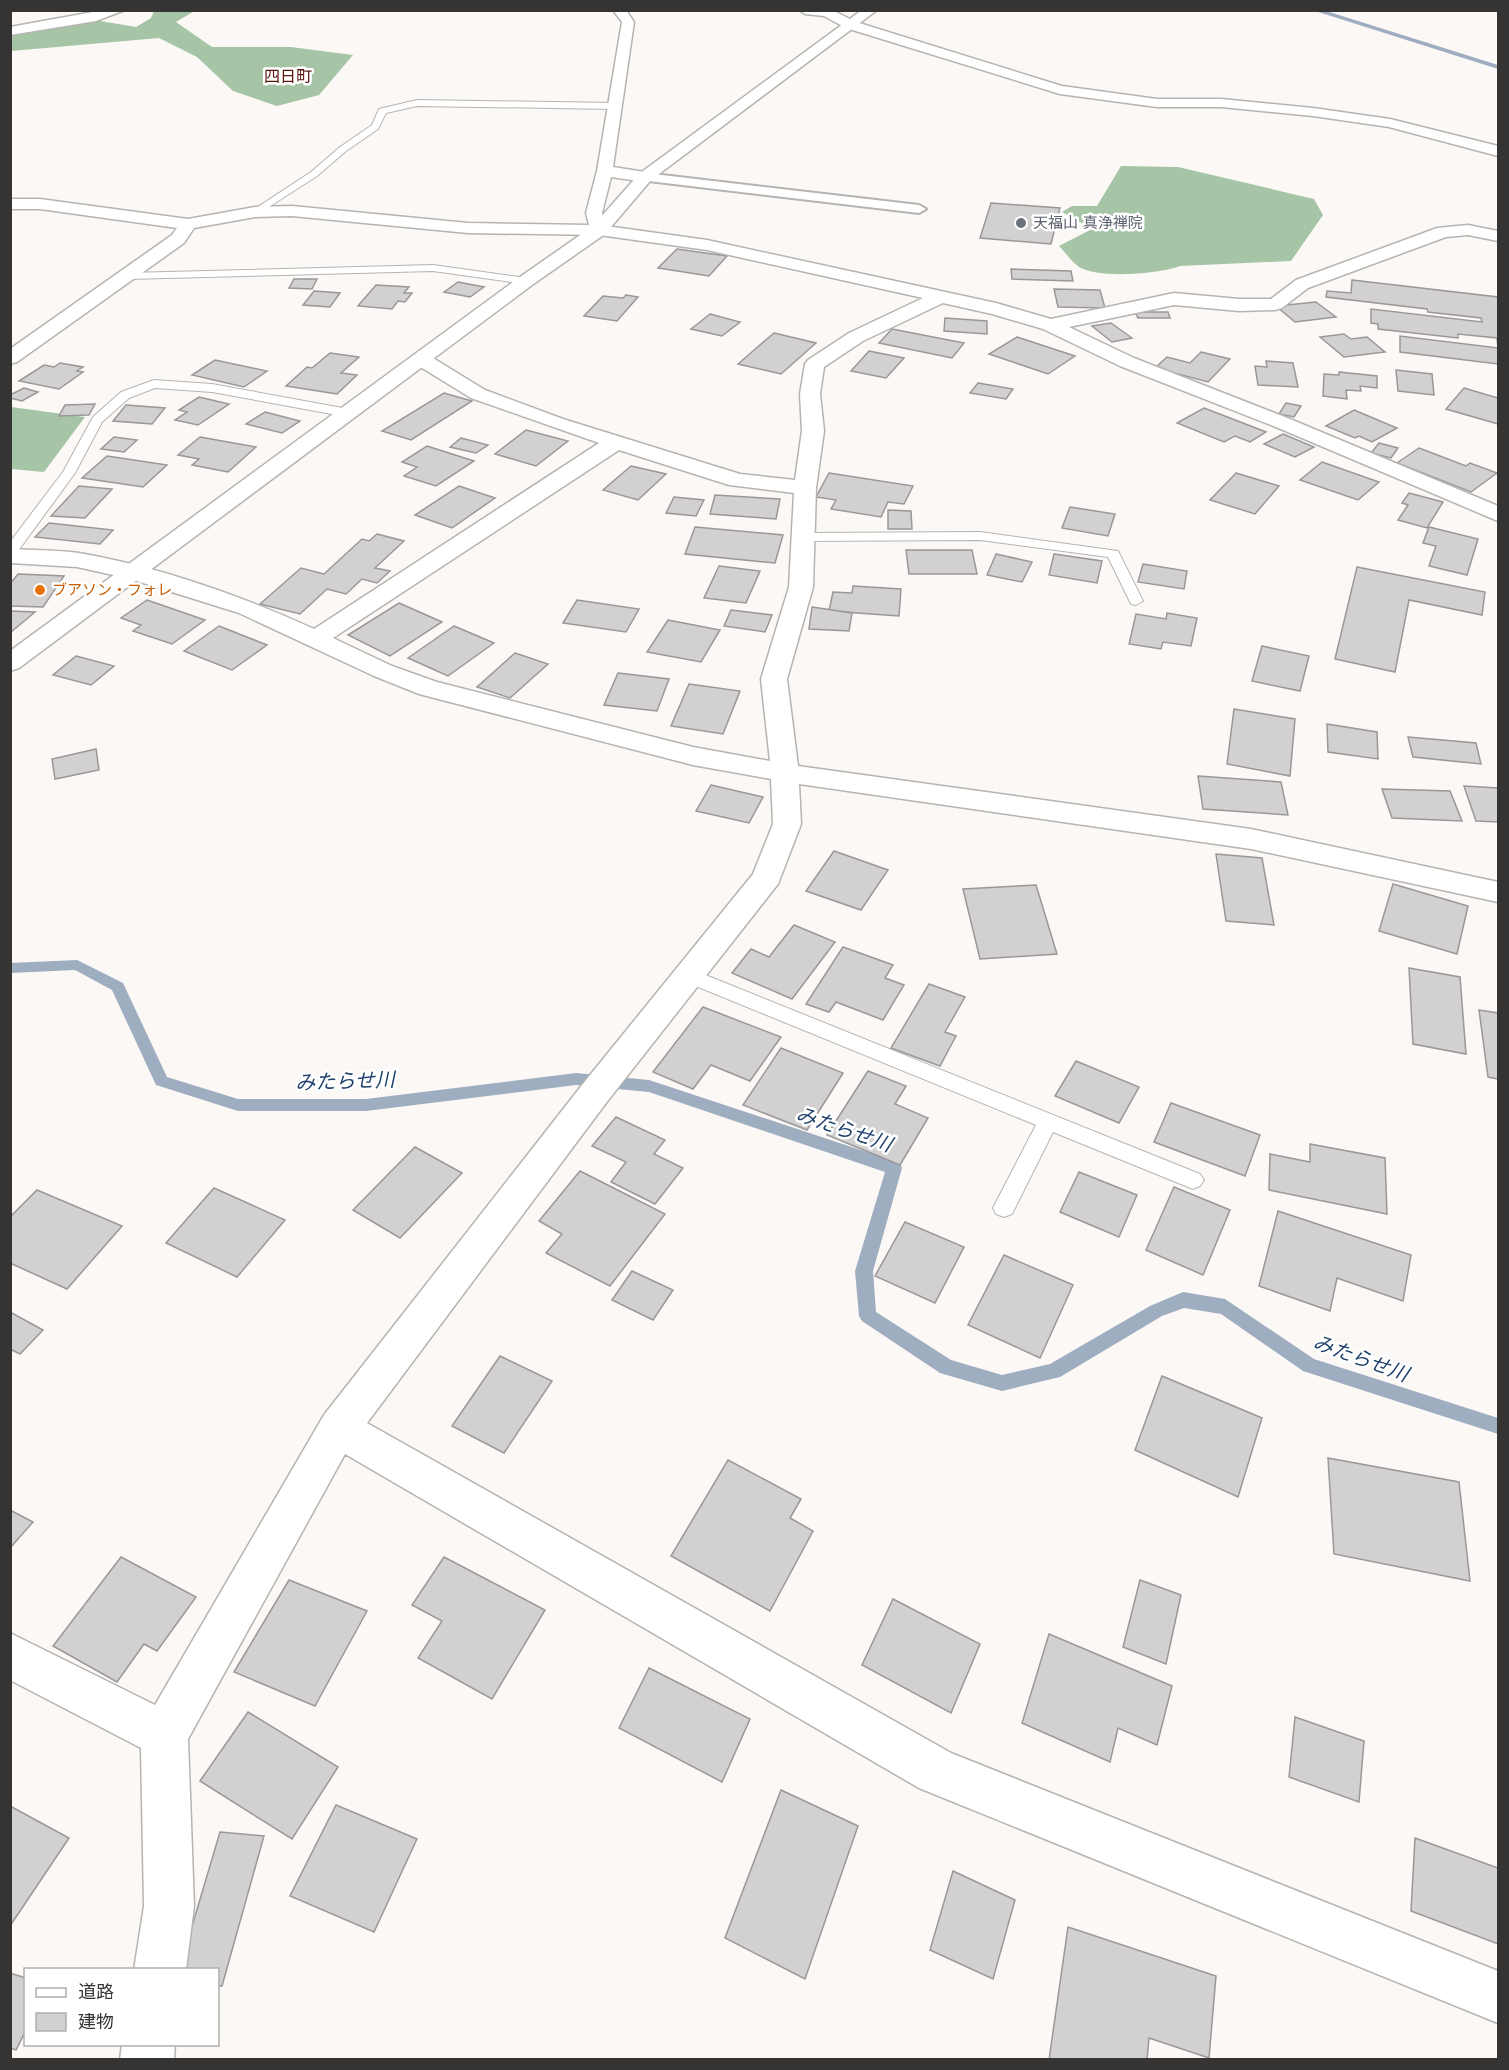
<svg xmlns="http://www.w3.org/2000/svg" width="1509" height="2070" font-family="'DejaVu Sans','Noto Sans JP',sans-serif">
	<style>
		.forest { fill: #a6c5a7 }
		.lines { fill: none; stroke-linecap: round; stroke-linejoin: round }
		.stream { fill: #9fadc0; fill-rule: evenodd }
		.building { fill: #d3d0d2; stroke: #9a9799; stroke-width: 1.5 }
		.service-casing { stroke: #b6b4b1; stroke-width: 2 }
		.pedestrian-casing { stroke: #b6b4b1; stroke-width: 4 }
		.minor-casing { stroke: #b6b4b1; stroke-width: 3 }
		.tertiary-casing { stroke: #b6b4b1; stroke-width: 3 }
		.service { fill: #fff; fill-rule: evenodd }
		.pedestrian { fill: #fff; fill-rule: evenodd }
		.minor { fill: #fff; fill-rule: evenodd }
		.tertiary { fill: #fff; fill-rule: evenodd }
		.worship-dot { fill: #6b7280; stroke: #fff; stroke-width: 2 }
		.food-dot { fill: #e8710a; stroke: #fff; stroke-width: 2 }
		.labels { text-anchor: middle; stroke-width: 5; stroke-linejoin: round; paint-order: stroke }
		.far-worship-label { font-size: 15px; fill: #5b616d; stroke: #fff; text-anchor: start }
		.far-food-label { font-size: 15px; fill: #c56008; stroke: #fff; text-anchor: start }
		.far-neighbourhood-label { font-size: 16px; fill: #59160e; stroke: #fff }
		.water-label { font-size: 20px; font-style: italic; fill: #20426c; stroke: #fff }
	</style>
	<rect width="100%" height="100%" fill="#fbf8f5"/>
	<g class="forest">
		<polygon points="196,10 176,22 212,47 291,47 353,55 319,95 277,106 233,91 197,57 159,38 11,51 11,34 94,20 136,27 151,18 154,11"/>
		<path d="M 1121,166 L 1178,167 L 1314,199 L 1323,215 L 1291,261 L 1180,266 C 1159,274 1099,279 1079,267 C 1072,262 1065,252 1059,246 L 1092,229 L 1062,212 L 1072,206 L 1097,206 Z"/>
		<polygon points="11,407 85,417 44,472 11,469"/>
	</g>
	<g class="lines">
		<g class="stream">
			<polygon points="1323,10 1498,65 1498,69 1312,10"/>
			<polygon points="77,960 123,983 167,1077 238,1099 366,1099 576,1073 649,1080 900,1163 902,1168 873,1271 876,1312 951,1360 1002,1375 1050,1364 1150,1306 1183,1292 1225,1299 1314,1359 1498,1418 1498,1434 1303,1371 1221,1314 1184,1308 1162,1316 1060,1377 1002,1391 940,1373 862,1321 859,1316 855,1271 885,1172 649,1092 576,1085 366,1111 238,1111 156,1085 112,990 75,970 10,973 10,963"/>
		</g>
	</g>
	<g class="building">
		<polygon points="991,203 1060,208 1051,244 980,238"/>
		<polygon points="677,249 727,256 709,276 658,268"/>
		<polygon points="1011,269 1071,271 1073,281 1012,279"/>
		<polygon points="294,279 317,279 312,289 289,288"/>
		<polygon points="1352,280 1498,297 1498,364 1400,352 1400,336 1498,348 1497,338 1458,334 1458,338 1378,329 1378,324 1371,323 1371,309 1482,322 1481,318 1428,312 1427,309 1326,297 1327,291 1351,293"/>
		<polygon points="458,282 484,287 470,297 444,292"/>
		<polygon points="376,285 409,287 404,293 412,293 405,302 398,301 392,309 358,306"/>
		<polygon points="1054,289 1100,290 1105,308 1058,307"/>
		<polygon points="314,291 340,293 330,307 303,305"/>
		<polygon points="626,295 638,297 617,321 584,316 603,296 623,298"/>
		<polygon points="1316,302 1336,317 1295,322 1276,306"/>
		<polygon points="1135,312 1168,312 1170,318 1138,318"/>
		<polygon points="710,314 740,322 722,336 691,329"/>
		<polygon points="945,318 987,321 987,334 944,331"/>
		<polygon points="1111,323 1132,338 1112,342 1092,326"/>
		<polygon points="892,329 964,343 952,358 879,343"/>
		<polygon points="774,333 816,343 781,374 738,364"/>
		<polygon points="1344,334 1351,339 1367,337 1385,352 1344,357 1320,337"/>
		<polygon points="1017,337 1075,356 1048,374 989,354"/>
		<polygon points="869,351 904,358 886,378 851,371"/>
		<polygon points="1201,352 1230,359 1208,382 1155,368 1167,357 1190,363"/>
		<polygon points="330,353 359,357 341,373 357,375 337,394 286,386 307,367 312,368"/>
		<polygon points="215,360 267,371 244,387 192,375"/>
		<polygon points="1266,361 1293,363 1298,387 1258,385 1255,366 1267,367"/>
		<polygon points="60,363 83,367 77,371 83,372 59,389 19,381 44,365 54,367"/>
		<polygon points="1396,370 1432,374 1434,395 1398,391"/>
		<polygon points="1339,372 1377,376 1377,388 1360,386 1361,391 1346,390 1347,399 1323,396 1324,374 1339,375"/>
		<polygon points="978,383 1013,389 1006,399 970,393"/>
		<polygon points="24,388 38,392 22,401 10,398 10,395"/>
		<polygon points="1464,388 1498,398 1498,424 1446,409"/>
		<polygon points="444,393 472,401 411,440 382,431"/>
		<polygon points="199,397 229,404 198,425 175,420 187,412 179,410"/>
		<polygon points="1286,403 1301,406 1294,417 1279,414"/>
		<polygon points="95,404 89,415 59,416 65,405"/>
		<polygon points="126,405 165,408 152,424 113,421"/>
		<polygon points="1204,408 1266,432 1250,442 1235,436 1224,442 1177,423"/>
		<polygon points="1354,410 1397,428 1372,442 1359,436 1355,438 1326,426"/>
		<polygon points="265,412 300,421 282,433 246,424"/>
		<polygon points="526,430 568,441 536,466 495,454"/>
		<polygon points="1283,434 1314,447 1295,457 1264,444"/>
		<polygon points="114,437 137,440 124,452 101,449"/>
		<polygon points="200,437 256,447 228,472 192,465 199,459 178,455"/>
		<polygon points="461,438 488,445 476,453 450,447"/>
		<polygon points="1379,443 1398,448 1391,458 1371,453"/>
		<polygon points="427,446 474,461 436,486 404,476 417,467 402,462"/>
		<polygon points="1419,448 1466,466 1470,463 1497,473 1471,492 1397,463"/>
		<polygon points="107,456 167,465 143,487 82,478"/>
		<polygon points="1322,462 1379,482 1358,500 1300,480"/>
		<polygon points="631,466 666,474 638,500 603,490"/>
		<polygon points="829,473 913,486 904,504 888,502 881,517 831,509 836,500 816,497"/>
		<polygon points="1236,473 1279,486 1255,514 1210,500"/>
		<polygon points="79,486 112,489 85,518 51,516"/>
		<polygon points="459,486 495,498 452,528 415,515"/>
		<polygon points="1409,493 1443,502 1427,528 1398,520 1408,505 1402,503"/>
		<polygon points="715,495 780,499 776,519 710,514"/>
		<polygon points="674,497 704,500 696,516 666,513"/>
		<polygon points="1070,507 1115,514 1108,536 1062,528"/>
		<polygon points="888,510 911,511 912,529 888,529"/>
		<polygon points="49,523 113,530 100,544 35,537"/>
		<polygon points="695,527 783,535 775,563 685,554"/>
		<polygon points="1429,527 1478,539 1467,575 1429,566 1436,546 1423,543"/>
		<polygon points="377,534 404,541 375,568 390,571 377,583 362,579 346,594 327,589 300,614 260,604 301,568 324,574 362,539 369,541"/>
		<polygon points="906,550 972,550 977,574 909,574"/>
		<polygon points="996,554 1032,562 1022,582 987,575"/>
		<polygon points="1054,554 1102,561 1097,583 1049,575"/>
		<polygon points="1143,564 1187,571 1184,589 1138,582"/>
		<polygon points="719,566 760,571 746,603 704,598"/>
		<polygon points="1357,567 1485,592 1482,615 1409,600 1395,672 1335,659"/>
		<polygon points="18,574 64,576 43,607 10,606 10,584"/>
		<polygon points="853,586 901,589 899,616 829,611 833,592 852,593"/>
		<polygon points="147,600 205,620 172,644 133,631 141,625 121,618"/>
		<polygon points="577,600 639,609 626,632 563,623"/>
		<polygon points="399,603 442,622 390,656 348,635"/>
		<polygon points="812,607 852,613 849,631 809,629"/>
		<polygon points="731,610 772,615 765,632 724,626"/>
		<polygon points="10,611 35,612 10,633"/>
		<polygon points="1167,613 1197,618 1191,646 1163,642 1161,649 1129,644 1136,614 1166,619"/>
		<polygon points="668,620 720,630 701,662 647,652"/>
		<polygon points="219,626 267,645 232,670 184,651"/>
		<polygon points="454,626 494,643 448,676 408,658"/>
		<polygon points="1262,646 1309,656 1300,691 1252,681"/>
		<polygon points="515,653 548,664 510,698 477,687"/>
		<polygon points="76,656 114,666 91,685 53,675"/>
		<polygon points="618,673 669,679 657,711 604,705"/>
		<polygon points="689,684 740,691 723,734 671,726"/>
		<polygon points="1234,709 1295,719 1290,776 1227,764"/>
		<polygon points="1327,724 1377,732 1378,759 1328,752"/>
		<polygon points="1408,737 1476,743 1481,764 1413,757"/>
		<polygon points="96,749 99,770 55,779 52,759"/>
		<polygon points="1198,776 1281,782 1288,815 1203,809"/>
		<polygon points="711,785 763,797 749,823 696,811"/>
		<polygon points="1464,786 1498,788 1498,822 1476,821"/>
		<polygon points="1382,789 1450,791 1462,821 1392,818"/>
		<polygon points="834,851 888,870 861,910 806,891"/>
		<polygon points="1216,854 1262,858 1274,925 1226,921"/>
		<polygon points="1393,884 1468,906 1457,954 1379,931"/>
		<polygon points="1036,885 1057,954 980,959 963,889"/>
		<polygon points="794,925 835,942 792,999 732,973 751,949 769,957"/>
		<polygon points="843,947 893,965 885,978 904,985 883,1020 836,1002 829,1012 806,1004"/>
		<polygon points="1409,968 1460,977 1466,1054 1413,1044"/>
		<polygon points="929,984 965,997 945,1032 956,1036 940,1066 891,1048"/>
		<polygon points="703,1007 781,1037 750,1081 711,1065 693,1089 653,1072"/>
		<polygon points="1479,1010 1498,1013 1498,1079 1488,1077"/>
		<polygon points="781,1048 843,1073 807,1130 743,1105"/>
		<polygon points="1076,1061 1139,1087 1119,1123 1055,1096"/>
		<polygon points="868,1071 906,1086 895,1104 928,1118 900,1165 827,1135"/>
		<polygon points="1171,1103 1260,1135 1245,1176 1154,1142"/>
		<polygon points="616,1117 665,1140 654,1154 683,1168 655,1204 611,1182 626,1162 592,1146"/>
		<polygon points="1310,1144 1385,1158 1387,1214 1269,1190 1270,1154 1310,1162"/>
		<polygon points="415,1147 462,1173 400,1238 353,1210"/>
		<polygon points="580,1171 665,1214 610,1286 546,1253 562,1234 539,1221"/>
		<polygon points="1079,1172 1137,1195 1119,1237 1060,1212"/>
		<polygon points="1174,1187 1230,1210 1203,1275 1146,1250"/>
		<polygon points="214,1188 285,1220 237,1277 166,1243"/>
		<polygon points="37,1190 122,1226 67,1289 10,1263 10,1217"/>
		<polygon points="1278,1211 1411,1255 1403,1301 1337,1278 1330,1311 1259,1286"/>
		<polygon points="905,1222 964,1247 935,1303 875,1276"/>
		<polygon points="1004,1255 1073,1285 1040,1358 968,1325"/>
		<polygon points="632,1271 673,1290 653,1320 612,1300"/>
		<polygon points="10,1312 43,1330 20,1354 10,1349"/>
		<polygon points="500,1356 552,1381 504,1453 452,1426"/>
		<polygon points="1162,1376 1262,1418 1238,1497 1135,1450"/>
		<polygon points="1328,1458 1459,1482 1470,1581 1334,1554"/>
		<polygon points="728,1460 801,1499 790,1518 813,1531 770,1611 671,1556"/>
		<polygon points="10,1510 33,1522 10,1548"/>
		<polygon points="121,1557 196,1597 157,1651 144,1644 117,1682 53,1646"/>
		<polygon points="444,1557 545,1610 492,1699 418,1658 442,1621 412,1605"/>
		<polygon points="289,1580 367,1611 315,1706 234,1672"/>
		<polygon points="1140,1580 1181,1595 1166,1664 1123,1647"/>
		<polygon points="893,1599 980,1644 951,1713 862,1665"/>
		<polygon points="1049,1634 1172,1686 1157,1745 1118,1728 1110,1762 1022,1723"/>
		<polygon points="649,1668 750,1719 722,1782 619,1728"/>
		<polygon points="248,1712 338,1767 292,1839 200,1781"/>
		<polygon points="1295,1717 1364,1741 1359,1802 1289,1777"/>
		<polygon points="781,1790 858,1826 805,1979 725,1938"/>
		<polygon points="336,1805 417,1839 374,1932 290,1896"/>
		<polygon points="10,1806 69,1838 10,1926"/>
		<polygon points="220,1832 264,1836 222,1986 218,1986 218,1970 179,1970"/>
		<polygon points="1415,1838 1498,1868 1498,1944 1411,1911"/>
		<polygon points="953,1871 1015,1900 993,1979 930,1950"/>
		<polygon points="1068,1927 1216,1976 1209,2058 1149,2038 1147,2060 1049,2060"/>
		<polygon points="10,1973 26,1978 26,2030 16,2050 10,2048"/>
	</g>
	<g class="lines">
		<defs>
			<g id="service">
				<polygon points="417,100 616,103 620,106 616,109 417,106 386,113 378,129 346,151 317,176 258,214 250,212 311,172 340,147 372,125 379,109"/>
				<polygon points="433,265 526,278 531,281 526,284 433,271 128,279 123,276 128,273"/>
				<polygon points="154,380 212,384 348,409 354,413 348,417 212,392 155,388 129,398 102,422 75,473 15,555 10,556 10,542 63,472 93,417 121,392"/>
				<polygon points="980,532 1118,551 1143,601 1136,605 1131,604 1108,557 980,540 803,541 796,537 803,533"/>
				<polygon points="688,968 1200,1174 1204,1180 1200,1186 1193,1189 1053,1132 1012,1214 1004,1217 996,1214 993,1208 1036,1125 681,980 679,975 681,970"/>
			</g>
			<polygon id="pedestrian" points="645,173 919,205 926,209 919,213 640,180 638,177"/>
			<g id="minor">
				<polygon points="104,10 125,10 96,21 10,35 10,27"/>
				<path d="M 613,10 L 626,10 L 634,22 L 613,167 L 645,172 L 653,177 L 645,182 L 611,177 L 602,213 L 606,226 L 707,240 L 996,303 L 1051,319 L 1174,293 L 1239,299 L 1271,299 L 1296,280 L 1437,228 L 1468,225 L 1498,231 L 1498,241 L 1468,235 L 1446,237 L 1308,288 L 1282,308 L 1275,310 L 1239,311 L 1174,305 L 1069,327 L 1134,358 L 1290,419 L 1498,506 L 1498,521 L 1276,427 L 1120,366 L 1043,329 L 992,314 L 943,303 L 863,341 L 824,367 L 820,394 L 824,431 L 816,488 L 813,587 L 787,679 L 798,766 L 1251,829 L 1498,882 L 1498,902 L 1251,849 L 799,784 L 801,824 L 778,884 L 606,1103 L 367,1423 L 951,1753 L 1498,1971 L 1498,2023 L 919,1788 L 345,1454 L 188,1739 L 194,1906 L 186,1970 L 134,1970 L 144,1906 L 141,1748 L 10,1680 L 10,1633 L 155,1705 L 324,1415 L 582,1085 L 753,874 L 773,824 L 771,779 L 693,765 L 419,694 L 374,676 L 239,613 L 127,578 L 77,567 L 10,563 L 10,549 C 33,550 57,550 79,553 C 160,567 239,595 314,629 L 599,443 L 471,398 L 414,363 L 411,359 L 414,355 L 428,355 L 485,390 L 563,419 L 740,474 L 795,480 L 802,431 L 800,394 L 805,364 L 808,360 L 849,333 L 923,298 L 707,250 L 599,235 L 468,233 L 292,216 L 255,217 L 194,228 L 184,243 L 17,362 L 10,364 L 10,349 L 172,235 L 177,228 L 40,209 L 10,209 L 10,199 L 40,199 L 188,219 L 255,207 L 292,206 L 468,223 L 589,225 L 586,213 L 597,171 L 622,22 ZM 619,450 L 729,485 L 794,493 L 789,587 L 761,679 L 770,761 L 693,747 L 437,682 L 392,666 L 333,638 Z"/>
				<polygon points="799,10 832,10 856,22 1062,86 1157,99 1221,99 1313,108 1390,119 1498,146 1498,156 1389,127 1313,116 1221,107 1157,107 1060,94 846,28 824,16 805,14"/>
				<polygon points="122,2044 175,2044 174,2060 120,2060"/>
			</g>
			<polygon id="tertiary" points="862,10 877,10 651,180 605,234 532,285 19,668 10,671 10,651 520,277 593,226 639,174"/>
		</defs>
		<use href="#service" class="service-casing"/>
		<use href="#pedestrian" class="pedestrian-casing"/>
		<use href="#minor" class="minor-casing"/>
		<use href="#tertiary" class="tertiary-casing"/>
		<use href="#service" class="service"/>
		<use href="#pedestrian" class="pedestrian"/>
		<use href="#minor" class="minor"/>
		<use href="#tertiary" class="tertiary"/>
	</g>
	<circle class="worship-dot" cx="1021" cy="223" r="6"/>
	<circle class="food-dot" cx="40" cy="590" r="6"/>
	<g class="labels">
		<g class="far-worship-label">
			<text x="1033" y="228">天福山 真浄禅院</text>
		</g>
		<g class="far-food-label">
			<text x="52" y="595">ブアソン・フォレ</text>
		</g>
		<g class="far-neighbourhood-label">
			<text x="288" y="82">四日町</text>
		</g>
		<g class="water-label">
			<text transform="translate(345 1081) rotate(-2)" y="7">みたらせ川</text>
			<text transform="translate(844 1129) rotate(19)" y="7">みたらせ川</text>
			<text transform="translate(1361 1358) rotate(20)" y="7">みたらせ川</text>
		</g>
	</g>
	<rect width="1509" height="2070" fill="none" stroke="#353433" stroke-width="24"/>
	<rect x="24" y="1968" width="195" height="78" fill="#ffffff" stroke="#aeaead" stroke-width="1.5"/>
	<rect x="36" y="1988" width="30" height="9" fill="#ffffff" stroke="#aeaead" stroke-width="1.5"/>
	<text x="78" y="1998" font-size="18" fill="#353433">道路</text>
	<rect x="36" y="2013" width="30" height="18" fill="#d3d0d2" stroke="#aeaead" stroke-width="1.5"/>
	<text x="78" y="2028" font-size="18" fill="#353433">建物</text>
</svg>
